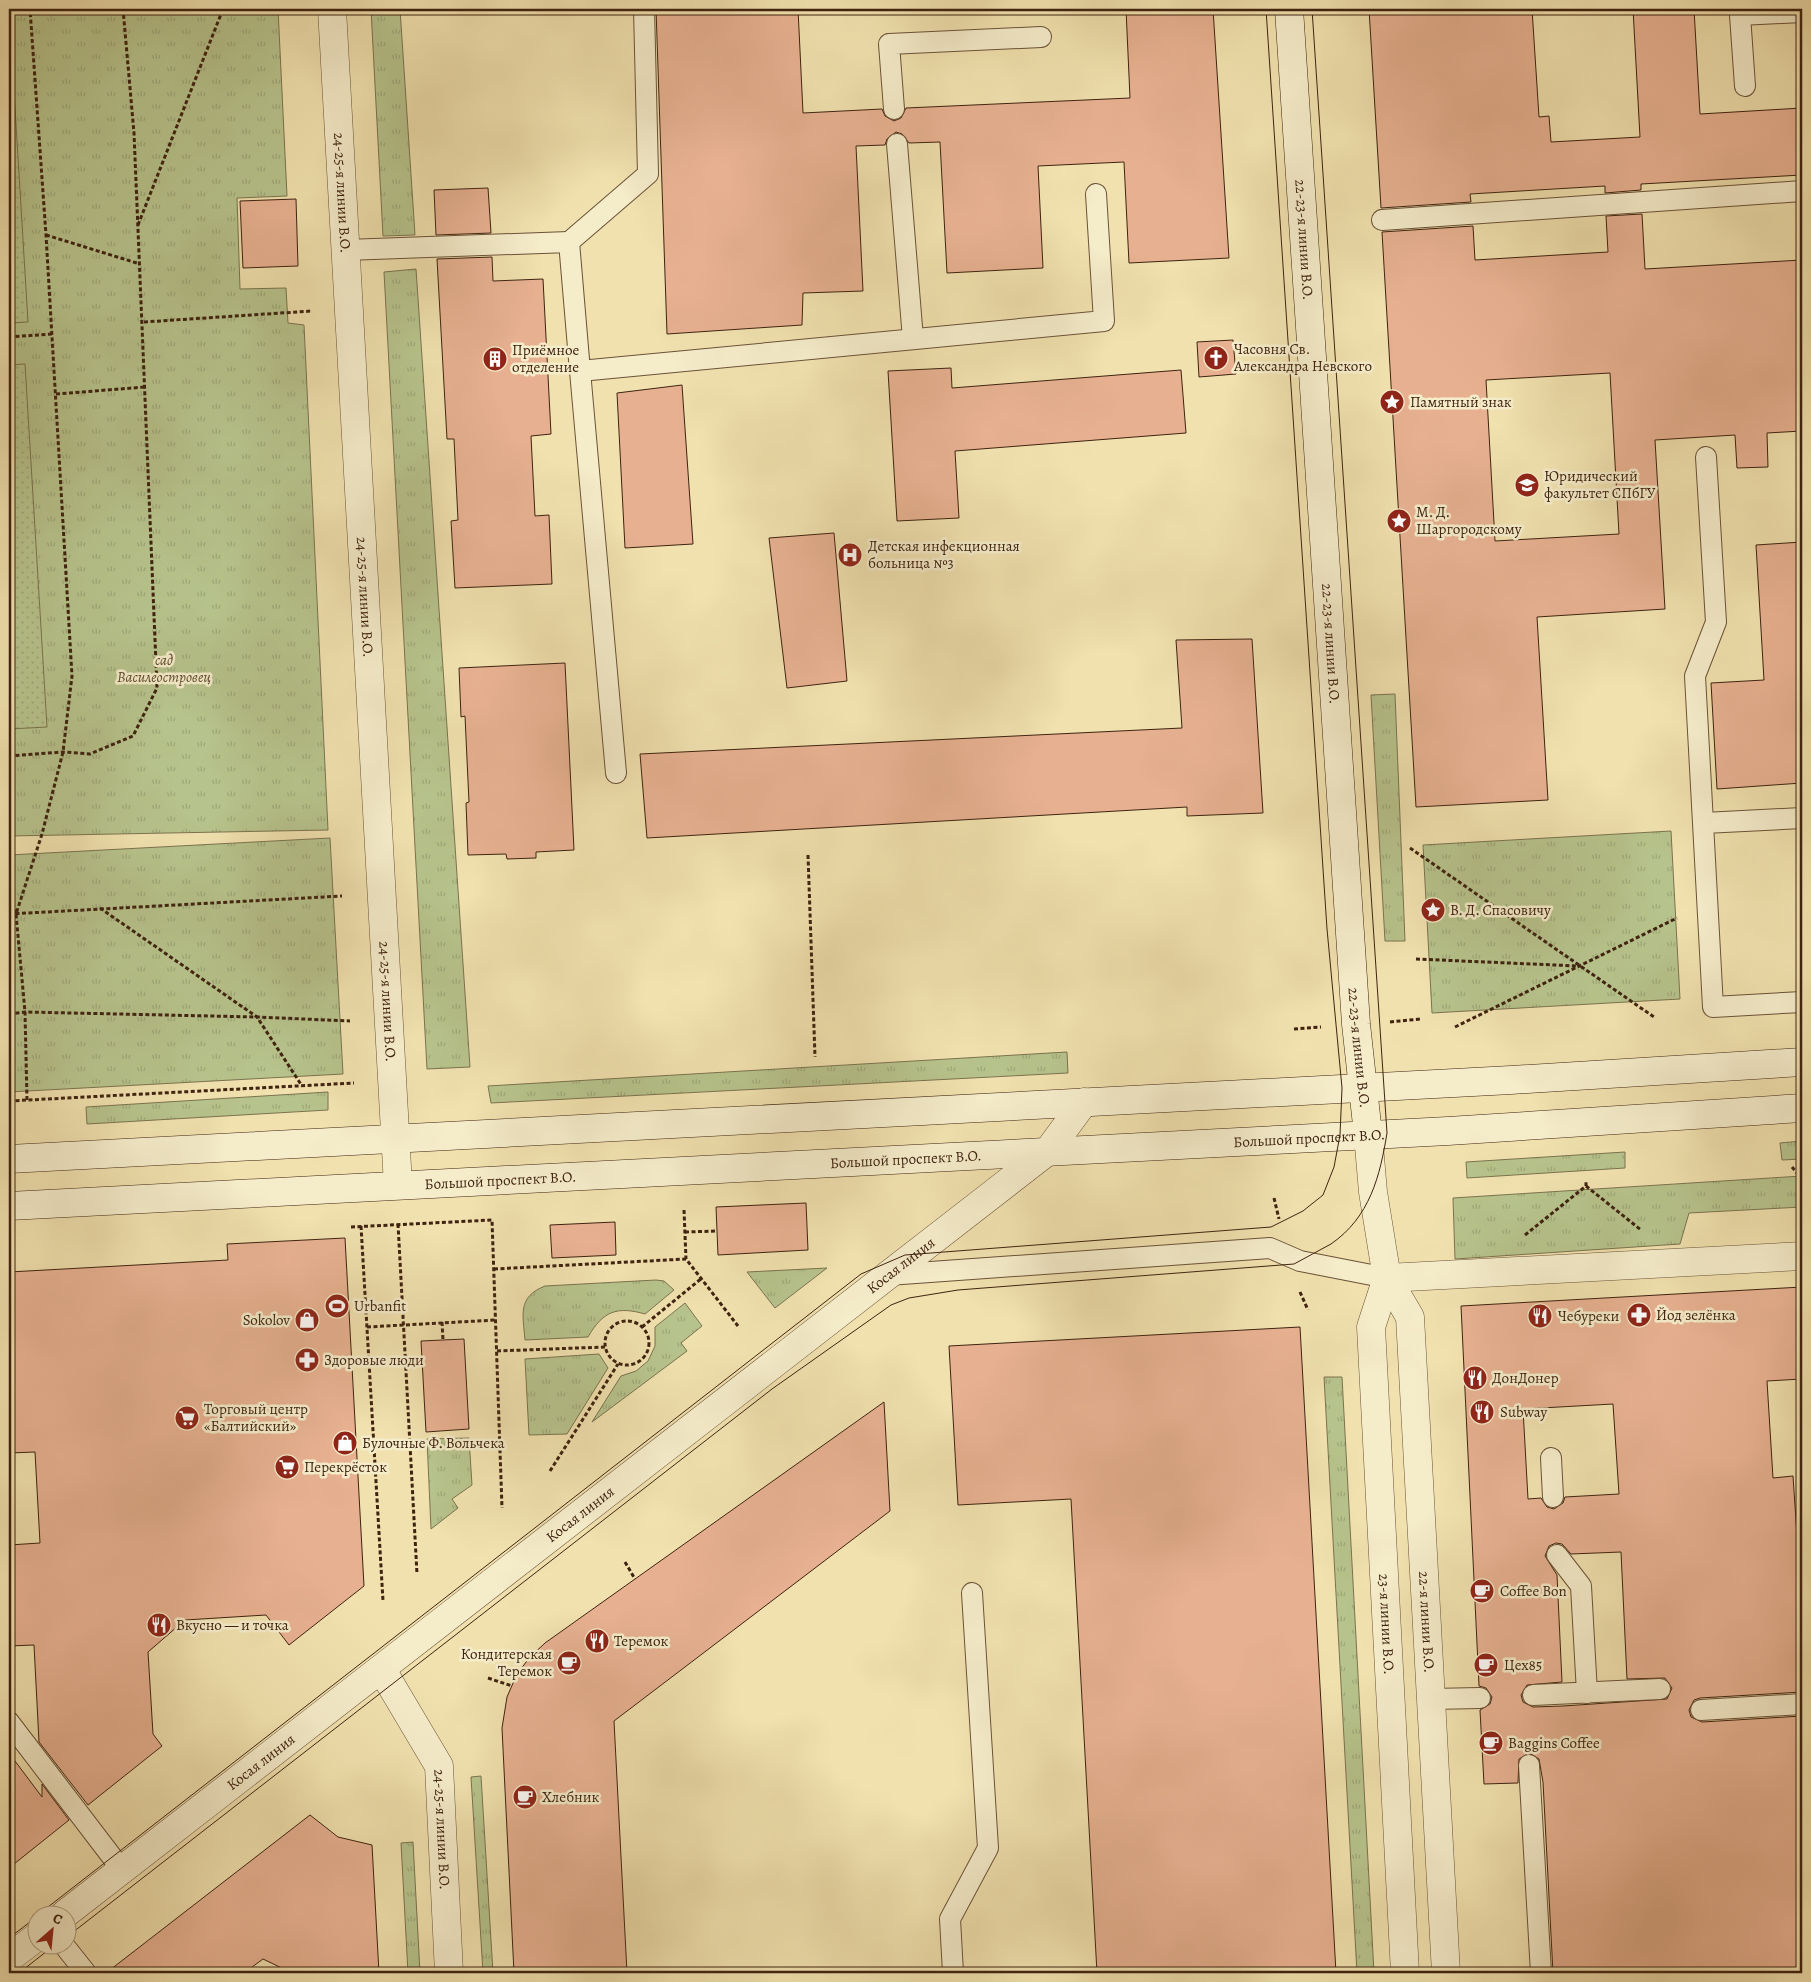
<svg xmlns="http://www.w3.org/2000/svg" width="1811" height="1982" font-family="Alegreya,serif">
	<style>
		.grass { fill: url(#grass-tufts); stroke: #7b734e }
		.garden { fill: url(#garden-dots); stroke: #7b734e }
		.building { fill: #e7b191; stroke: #3f2310; fill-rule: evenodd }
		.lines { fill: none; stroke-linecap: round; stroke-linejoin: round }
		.service-casing { stroke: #6b5238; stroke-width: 22 }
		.minor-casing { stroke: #6b5238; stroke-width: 29 }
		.tertiary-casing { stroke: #6b5238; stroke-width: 29 }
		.secondary-casing { stroke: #3f2310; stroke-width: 29 }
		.path { stroke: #3f2310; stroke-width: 3; stroke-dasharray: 4 2.5; stroke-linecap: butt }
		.service { stroke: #f5ecca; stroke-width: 20 }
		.minor { stroke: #f5ecca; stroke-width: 28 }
		.tertiary { stroke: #f5ecca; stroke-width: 28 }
		.secondary { stroke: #f5ecca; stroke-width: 28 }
		.tram { stroke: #3f2310; stroke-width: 1 }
		.labels { text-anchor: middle; stroke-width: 5; stroke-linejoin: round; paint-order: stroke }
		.street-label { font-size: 15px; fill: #3f2310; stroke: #f5ecca }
		.poi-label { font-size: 15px; fill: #3f2310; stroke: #f5ecca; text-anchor: start }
		.park-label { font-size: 15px; font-style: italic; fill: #5d4b2f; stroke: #f5ecca }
	</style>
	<defs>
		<pattern id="grass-tufts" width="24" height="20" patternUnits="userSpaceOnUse" patternTransform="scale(1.25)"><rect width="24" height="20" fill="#b7c38c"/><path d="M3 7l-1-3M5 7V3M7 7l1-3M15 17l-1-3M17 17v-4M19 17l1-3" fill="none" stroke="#9ea778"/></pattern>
		<pattern id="garden-dots" width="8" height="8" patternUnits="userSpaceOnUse" patternTransform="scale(1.25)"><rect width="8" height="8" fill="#b7c38c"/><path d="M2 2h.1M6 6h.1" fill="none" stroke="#9ea778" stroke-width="1.8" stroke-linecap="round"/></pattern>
	</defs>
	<rect width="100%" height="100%" fill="#f0e1ae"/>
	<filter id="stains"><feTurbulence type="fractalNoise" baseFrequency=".004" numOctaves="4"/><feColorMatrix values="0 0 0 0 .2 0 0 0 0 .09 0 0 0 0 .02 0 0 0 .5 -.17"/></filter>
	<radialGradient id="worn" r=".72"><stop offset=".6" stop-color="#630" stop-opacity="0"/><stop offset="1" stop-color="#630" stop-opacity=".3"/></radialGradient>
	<g class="grass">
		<polygon points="9,9 278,9 287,196 237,198 240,289 286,288 288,323 304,325 328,830 9,836"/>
		<polygon points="371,9 400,9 415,235 383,236"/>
		<polygon points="416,269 470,1067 427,1069 384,272"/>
		<polygon points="1395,694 1405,941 1385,941 1371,695"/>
		<polygon points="1671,831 1680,999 1432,1013 1423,845"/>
		<polygon points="330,838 343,1074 9,1092 9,855"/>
		<polygon points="1067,1052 1068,1073 491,1103 488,1086"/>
		<polygon points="328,1092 328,1110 87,1124 86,1107"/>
		<polygon points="1802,1141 1802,1159 1782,1160 1780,1143"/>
		<polygon points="1625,1152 1625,1168 1467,1178 1466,1162"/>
		<polygon points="1802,1176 1802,1207 1689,1213 1680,1244 1455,1259 1453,1198"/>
		<polygon points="827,1268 775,1308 747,1272"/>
		<path d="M 656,1280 L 664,1281 L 674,1290 L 645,1314 C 617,1306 603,1311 588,1337 L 525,1340 C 523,1315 517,1297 545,1286 Z"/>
		<polygon points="685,1303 702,1326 681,1343 687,1351 592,1422 621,1376 636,1371 648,1361 655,1346 655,1327"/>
		<polygon points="599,1354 608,1368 567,1434 529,1435 525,1359"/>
		<polygon points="1324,1377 1342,1377 1374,1973 1357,1973"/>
		<polygon points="469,1438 472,1485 452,1499 458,1508 431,1529 427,1439"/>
		<polygon points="481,1776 493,1973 483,1973 471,1777"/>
		<polygon points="413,1842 420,1973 408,1973 401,1843"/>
	</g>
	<g class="garden">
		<polygon points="9,9 28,322 9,323"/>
		<polygon points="25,364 47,727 9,729 9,365"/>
	</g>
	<g class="building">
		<polygon points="656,9 798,9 803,113 882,109 885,116 894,121 901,118 906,108 1130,98 1126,9 1213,9 1229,258 1129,263 1124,162 1038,166 1043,268 947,273 940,142 909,143 902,134 896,132 887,139 885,145 856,146 863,291 803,293 802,325 667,334"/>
		<polygon points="1369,9 1532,9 1539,117 1549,116 1551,142 1640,137 1633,9 1694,9 1700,114 1802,108 1802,175 1641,184 1641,190 1605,193 1605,186 1470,194 1471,202 1381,208"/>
		<polygon points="488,188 491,233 436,235 434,190"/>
		<polygon points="296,199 298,266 243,268 240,201"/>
		<path d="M 1642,214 L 1645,269 L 1802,260 L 1802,431 L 1767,433 L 1768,467 L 1737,468 L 1735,435 L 1655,440 L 1665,609 L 1537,617 L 1548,800 L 1416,807 L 1382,232 L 1473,226 L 1475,260 L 1608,252 L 1606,216 ZM 1610,373 L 1619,534 L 1495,541 L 1486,380 Z"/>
		<polygon points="492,257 493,281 543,279 551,434 531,436 535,516 549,515 552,584 455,588 451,521 458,520 454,439 447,439 437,259"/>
		<polygon points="1233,340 1236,374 1199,377 1197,342"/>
		<polygon points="951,368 952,388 1181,370 1186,433 955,451 959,518 897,521 888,371"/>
		<polygon points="682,385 693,544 625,548 617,393"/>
		<polygon points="834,533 847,681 787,688 769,538"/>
		<polygon points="1802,542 1802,783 1717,789 1711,683 1764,680 1756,545"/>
		<polygon points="1252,639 1263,813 1187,816 1187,807 647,838 640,754 1182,728 1176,640"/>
		<polygon points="565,663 574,850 536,852 536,858 507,859 506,854 468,855 466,803 469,802 465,716 461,717 459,668"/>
		<polygon points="806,1203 808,1250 718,1255 716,1207"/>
		<polygon points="615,1222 616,1255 552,1258 550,1225"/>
		<polygon points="345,1238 364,1586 289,1645 266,1615 185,1620 148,1652 153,1734 162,1746 88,1805 39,1742 34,1645 9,1646 9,1545 40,1543 35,1452 9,1453 9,1272 228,1260 227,1244"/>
		<path d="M 1802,1287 L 1802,1379 L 1767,1381 L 1773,1478 L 1793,1476 L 1802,1610 L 1802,1692 L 1700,1698 L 1694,1700 L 1689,1710 L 1691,1717 L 1702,1722 L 1802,1716 L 1802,1973 L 1553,1973 L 1543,1782 L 1539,1759 L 1529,1753 L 1519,1759 L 1518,1783 L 1484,1784 L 1480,1710 L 1490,1704 L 1492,1697 L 1486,1688 L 1479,1686 L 1461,1306 ZM 1613,1404 L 1619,1494 L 1565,1497 L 1563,1503 L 1554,1509 L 1547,1507 L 1541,1498 L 1528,1499 L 1523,1409 ZM 1556,1543 L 1562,1544 L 1571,1554 L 1621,1552 L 1627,1679 L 1665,1678 L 1672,1688 L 1667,1699 L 1563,1706 L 1533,1707 L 1523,1702 L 1521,1695 L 1527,1685 L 1562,1682 L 1557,1575 L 1545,1556 L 1549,1546 Z"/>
		<polygon points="1300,1327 1336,1973 1097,1973 1071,1499 958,1505 949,1346"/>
		<polygon points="464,1339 469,1429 426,1432 421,1341"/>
		<polygon points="884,1402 890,1511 614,1721 627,1973 514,1973 502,1728 507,1697 517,1674 530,1657 545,1643"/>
		<polygon points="9,1753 42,1797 42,1784 69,1820 9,1868"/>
		<polygon points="310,1815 338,1837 372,1845 379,1973 292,1973 263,1959 244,1973 106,1973"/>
	</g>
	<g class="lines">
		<defs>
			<g id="service">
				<polyline points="1745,86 1740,15 1802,12"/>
				<polyline points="894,109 889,44 1041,37"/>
				<polyline points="897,144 913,339"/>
				<polyline points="1382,220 1802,191"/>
				<polyline points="569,242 648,174 644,9"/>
				<polyline points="346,250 569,242 580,371 1104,321 1096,194"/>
				<polyline points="580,371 616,773"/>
				<polyline points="1706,457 1716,622 1695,676 1713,1007 1802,1002"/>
				<polyline points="1704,823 1802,818"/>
				<polyline points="888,1275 1270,1248 1300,1261 1387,1278"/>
				<polyline points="1551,1458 1553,1497"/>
				<polyline points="1557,1555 1581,1586 1587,1693"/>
				<polyline points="1533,1695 1660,1689"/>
				<polyline points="1431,1699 1480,1698"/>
				<polyline points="1701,1710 1802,1704"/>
				<polyline points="9,1722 122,1870"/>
				<polyline points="1529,1765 1541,1973"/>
				<polyline points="63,1944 86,1973"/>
				<polyline points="953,1973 950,1919 988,1848 972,1593"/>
			</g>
			<g id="minor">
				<path id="s1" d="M 332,9 L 398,1185"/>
				<polyline points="1387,1278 1802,1256"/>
				<path id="s2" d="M 382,1670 L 439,1766 L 449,1973"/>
				<path id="s3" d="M 65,1914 L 1048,1151 L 1084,1102"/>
				<polyline points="9,1958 38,1936"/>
			</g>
			<g id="tertiary">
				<path id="s4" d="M 1368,1134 L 1373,1192 L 1387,1278 L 1410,1317 L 1446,1973"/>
				<path id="s5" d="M 1387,1278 L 1371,1327 L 1405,1973"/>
			</g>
			<g id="secondary">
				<path id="s6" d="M 1289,9 L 1356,1024 L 1368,1134"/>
				<polyline points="9,1159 1511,1080 1802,1062"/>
				<path id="s7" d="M 9,1206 L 1448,1131 L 1802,1108"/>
			</g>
		</defs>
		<use href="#service" class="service-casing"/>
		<use href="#minor" class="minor-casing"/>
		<use href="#tertiary" class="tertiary-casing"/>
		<use href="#secondary" class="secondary-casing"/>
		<g class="path">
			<polyline points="138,225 223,9"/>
			<polyline points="46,235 140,264"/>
			<polyline points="144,322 312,311"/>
			<polyline points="9,337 52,334"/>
			<polyline points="56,394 145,387"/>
			<polyline points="9,756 63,752 90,754 133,736 157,688 134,133 123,9"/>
			<polyline points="1410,848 1654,1017"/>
			<polyline points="808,855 815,1057"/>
			<polyline points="9,898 16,914"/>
			<polyline points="100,908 257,1017 302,1086"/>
			<polyline points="9,914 342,896"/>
			<polyline points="1416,959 1578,966"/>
			<polyline points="9,1014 25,1012 257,1017 350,1021"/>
			<polyline points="1390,1022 1420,1019"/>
			<polyline points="1455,1027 1677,918"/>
			<polyline points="1294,1029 1321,1027"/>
			<polyline points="27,1100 25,1012 16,914 42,834 63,752 72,676 46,235 30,9"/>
			<polyline points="9,1101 354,1083"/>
			<polyline points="1792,1167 1802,1179"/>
			<polyline points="1586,1186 1641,1230"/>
			<polyline points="1274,1198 1279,1219"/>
			<polyline points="684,1210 686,1259 738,1326"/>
			<polyline points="398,1224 417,1574"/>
			<polyline points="361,1226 383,1601"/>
			<polyline points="351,1227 492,1220 502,1508"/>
			<polyline points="685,1232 717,1231"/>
			<polyline points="1525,1235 1586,1186 1586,1180"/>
			<polyline points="494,1269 686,1259"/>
			<polyline points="1300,1292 1308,1310"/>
			<circle cx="627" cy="1343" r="22"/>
			<polyline points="442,1322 443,1340"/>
			<polyline points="367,1327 496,1320"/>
			<polyline points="642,1327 702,1278"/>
			<polyline points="497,1351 605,1347"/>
			<polyline points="550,1471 618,1364"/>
			<polyline points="625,1562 635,1579"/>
			<polyline points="488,1678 512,1686"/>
		</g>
		<use href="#service" class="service"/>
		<use href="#minor" class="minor"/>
		<use href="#tertiary" class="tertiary"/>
		<use href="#secondary" class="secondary"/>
		<g class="tram">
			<polyline points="39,1914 861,1274 905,1255 1271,1227 1303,1211 1323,1195 1334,1167 1340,1135 1342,1088 1327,929 1266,9"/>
			<path d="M 68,1936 L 772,1389 L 891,1305 L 909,1298 L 958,1290 L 1294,1264 C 1306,1257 1319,1251 1331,1244 C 1370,1217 1380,1176 1387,1133 L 1312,9"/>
			<polyline points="9,1938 38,1916"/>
			<polyline points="19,1973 56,1944"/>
		</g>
	</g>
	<defs>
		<symbol id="church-disc" viewBox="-11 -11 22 22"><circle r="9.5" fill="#8f2418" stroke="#f5ecca"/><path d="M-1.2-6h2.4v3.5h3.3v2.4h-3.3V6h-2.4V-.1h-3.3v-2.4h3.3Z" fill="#fff"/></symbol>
		<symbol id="building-disc" viewBox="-11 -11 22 22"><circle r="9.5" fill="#8f2418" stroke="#f5ecca"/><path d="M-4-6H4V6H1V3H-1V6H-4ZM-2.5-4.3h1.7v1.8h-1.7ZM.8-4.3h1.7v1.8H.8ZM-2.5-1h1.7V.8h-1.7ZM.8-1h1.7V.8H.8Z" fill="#fff"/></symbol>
		<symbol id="sight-disc" viewBox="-11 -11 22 22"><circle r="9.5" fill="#8f2418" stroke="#f5ecca"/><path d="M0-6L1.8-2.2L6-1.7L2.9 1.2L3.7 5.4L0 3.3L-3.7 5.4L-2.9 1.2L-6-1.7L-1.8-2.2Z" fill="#fff"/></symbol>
		<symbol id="university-disc" viewBox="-11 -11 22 22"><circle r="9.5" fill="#8f2418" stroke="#f5ecca"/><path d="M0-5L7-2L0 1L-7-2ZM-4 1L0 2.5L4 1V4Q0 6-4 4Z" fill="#fff"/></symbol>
		<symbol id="hospital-disc" viewBox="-11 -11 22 22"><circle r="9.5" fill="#8f2418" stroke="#f5ecca"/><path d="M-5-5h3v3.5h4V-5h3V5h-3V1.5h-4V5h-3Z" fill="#fff"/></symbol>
		<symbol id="stadium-disc" viewBox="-11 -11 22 22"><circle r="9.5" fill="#8f2418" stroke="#f5ecca"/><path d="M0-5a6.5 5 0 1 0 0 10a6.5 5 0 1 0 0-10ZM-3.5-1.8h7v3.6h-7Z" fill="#fff"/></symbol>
		<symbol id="pharmacy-disc" viewBox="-11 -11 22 22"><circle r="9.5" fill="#8f2418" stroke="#f5ecca"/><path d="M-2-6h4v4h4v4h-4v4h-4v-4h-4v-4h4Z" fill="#fff"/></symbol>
		<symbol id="restaurant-disc" viewBox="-11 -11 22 22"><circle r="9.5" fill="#8f2418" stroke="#f5ecca"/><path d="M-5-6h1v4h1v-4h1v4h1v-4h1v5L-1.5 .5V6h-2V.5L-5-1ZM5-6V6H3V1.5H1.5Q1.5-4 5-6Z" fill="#fff"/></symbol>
		<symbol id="shop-disc" viewBox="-11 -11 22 22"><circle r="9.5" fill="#8f2418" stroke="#f5ecca"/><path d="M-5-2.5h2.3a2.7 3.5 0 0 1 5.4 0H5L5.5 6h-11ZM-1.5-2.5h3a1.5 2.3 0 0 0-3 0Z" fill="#fff"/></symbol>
		<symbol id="supermarket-disc" viewBox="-11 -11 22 22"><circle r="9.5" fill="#8f2418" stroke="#f5ecca"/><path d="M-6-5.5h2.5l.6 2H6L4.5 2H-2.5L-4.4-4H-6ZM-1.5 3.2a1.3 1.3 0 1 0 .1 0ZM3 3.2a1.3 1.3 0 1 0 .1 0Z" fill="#fff"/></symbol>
		<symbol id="cafe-disc" viewBox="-11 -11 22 22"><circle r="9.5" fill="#8f2418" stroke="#f5ecca"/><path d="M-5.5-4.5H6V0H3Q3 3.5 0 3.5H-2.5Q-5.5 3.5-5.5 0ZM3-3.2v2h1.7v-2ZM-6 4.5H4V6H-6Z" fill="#fff"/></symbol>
	</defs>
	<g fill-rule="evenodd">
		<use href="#church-disc" x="1202" y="344" width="28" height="28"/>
		<use href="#building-disc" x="481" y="345" width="28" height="28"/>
		<use href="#sight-disc" x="1378" y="388" width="28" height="28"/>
		<use href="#university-disc" x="1513" y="471" width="28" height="28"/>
		<use href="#sight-disc" x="1385" y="507" width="28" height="28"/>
		<use href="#hospital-disc" x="836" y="541" width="28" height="28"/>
		<use href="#sight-disc" x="1419" y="896" width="28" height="28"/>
		<use href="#stadium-disc" x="323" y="1292" width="28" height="28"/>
		<use href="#pharmacy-disc" x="1625" y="1301" width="28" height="28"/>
		<use href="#restaurant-disc" x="1526" y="1302" width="28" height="28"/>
		<use href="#shop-disc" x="293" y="1306" width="28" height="28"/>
		<use href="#pharmacy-disc" x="293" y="1346" width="28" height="28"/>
		<use href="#restaurant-disc" x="1461" y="1364" width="28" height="28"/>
		<use href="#restaurant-disc" x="1468" y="1398" width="28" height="28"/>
		<use href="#supermarket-disc" x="173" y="1404" width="28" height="28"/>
		<use href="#shop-disc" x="331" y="1429" width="28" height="28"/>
		<use href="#supermarket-disc" x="273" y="1453" width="28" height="28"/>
		<use href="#cafe-disc" x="1468" y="1577" width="28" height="28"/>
		<use href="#restaurant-disc" x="145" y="1611" width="28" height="28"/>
		<use href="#restaurant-disc" x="583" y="1627" width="28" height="28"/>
		<use href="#cafe-disc" x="555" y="1649" width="28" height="28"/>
		<use href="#cafe-disc" x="1472" y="1651" width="28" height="28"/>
		<use href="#cafe-disc" x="1477" y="1729" width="28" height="28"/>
		<use href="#cafe-disc" x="511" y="1783" width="28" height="28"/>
	</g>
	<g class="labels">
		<g class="street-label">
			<text dy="5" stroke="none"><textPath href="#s1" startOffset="184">24-25-я линии В.О.</textPath></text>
			<text dy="5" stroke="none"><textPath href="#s6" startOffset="231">22-23-я линии В.О.</textPath></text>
			<text dy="5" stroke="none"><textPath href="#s1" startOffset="589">24-25-я линии В.О.</textPath></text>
			<text dy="5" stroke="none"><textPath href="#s6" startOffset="636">22-23-я линии В.О.</textPath></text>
			<text dy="5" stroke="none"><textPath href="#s1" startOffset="994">24-25-я линии В.О.</textPath></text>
			<text dy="5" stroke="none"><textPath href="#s6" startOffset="1041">22-23-я линии В.О.</textPath></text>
			<text dy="5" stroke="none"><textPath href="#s7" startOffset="1302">Большой проспект В.О.</textPath></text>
			<text dy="5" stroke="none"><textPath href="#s7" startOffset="898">Большой проспект В.О.</textPath></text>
			<text dy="5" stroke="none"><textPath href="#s7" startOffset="492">Большой проспект В.О.</textPath></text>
			<text dy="5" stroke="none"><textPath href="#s3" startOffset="1058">Косая линия</textPath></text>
			<text dy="5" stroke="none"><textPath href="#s3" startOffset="652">Косая линия</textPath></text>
			<text dy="5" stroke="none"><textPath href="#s4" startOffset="496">22-я линии В.О.</textPath></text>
			<text dy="5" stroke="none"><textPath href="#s5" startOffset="349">23-я линии В.О.</textPath></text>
			<text dy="5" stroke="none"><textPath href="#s3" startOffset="248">Косая линия</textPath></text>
			<text dy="5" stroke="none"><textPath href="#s2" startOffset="175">24-25-я линии В.О.</textPath></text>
		</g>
		<g class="poi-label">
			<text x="1234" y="354">Часовня Св.<tspan x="1234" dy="17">Александра Невского</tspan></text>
			<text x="512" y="355">Приёмное<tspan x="512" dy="17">отделение</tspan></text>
			<text x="1410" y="407">Памятный знак</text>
			<text x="1544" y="481">Юридический<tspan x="1544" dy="17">факультет СПбГУ</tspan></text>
			<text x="1416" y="517">М. Д.<tspan x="1416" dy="17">Шаргородскому</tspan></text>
			<text x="868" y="551">Детская инфекционная<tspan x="868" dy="17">больница №3</tspan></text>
			<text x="1450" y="915">В. Д. Спасовичу</text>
			<text x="354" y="1311">Urbanfit</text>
			<text x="1656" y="1320">Йод зелёнка</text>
			<text x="1558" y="1321">Чебуреки</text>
			<text x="290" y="1325" text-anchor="end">Sokolov</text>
			<text x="324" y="1365">Здоровые люди</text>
			<text x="1492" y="1383">ДонДонер</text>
			<text x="204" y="1414">Торговый центр<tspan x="204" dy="17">«Балтийский»</tspan></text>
			<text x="1500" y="1417">Subway</text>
			<text x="362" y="1448">Булочные Ф. Вольчека</text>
			<text x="304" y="1472">Перекрёсток</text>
			<text x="1500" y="1596">Coffee Bon</text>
			<text x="176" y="1630">Вкусно — и точка</text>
			<text x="614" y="1646">Теремок</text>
			<text x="552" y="1659" text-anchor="end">Кондитерская<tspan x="552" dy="17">Теремок</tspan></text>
			<text x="1504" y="1670">Цех85</text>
			<text x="1508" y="1748">Baggins Coffee</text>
			<text x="542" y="1802">Хлебник</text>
		</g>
		<g class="park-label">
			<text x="164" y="665">сад<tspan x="164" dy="17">Василеостровец</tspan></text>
		</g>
	</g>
	<rect width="1811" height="1982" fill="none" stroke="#f0e1ae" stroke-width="30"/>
	<rect x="10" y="10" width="1791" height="1962" fill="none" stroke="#3f2310" stroke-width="2.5"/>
	<rect x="15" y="15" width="1781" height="1952" fill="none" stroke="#3f2310"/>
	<g transform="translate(52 1930) rotate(27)"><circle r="24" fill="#f5ecca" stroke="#ac9c80"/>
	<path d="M0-4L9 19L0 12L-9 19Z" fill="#8f2418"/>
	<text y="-8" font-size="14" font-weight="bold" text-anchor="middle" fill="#3f2310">С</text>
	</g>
	<rect width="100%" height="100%" filter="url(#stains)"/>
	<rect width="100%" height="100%" fill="url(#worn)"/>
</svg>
